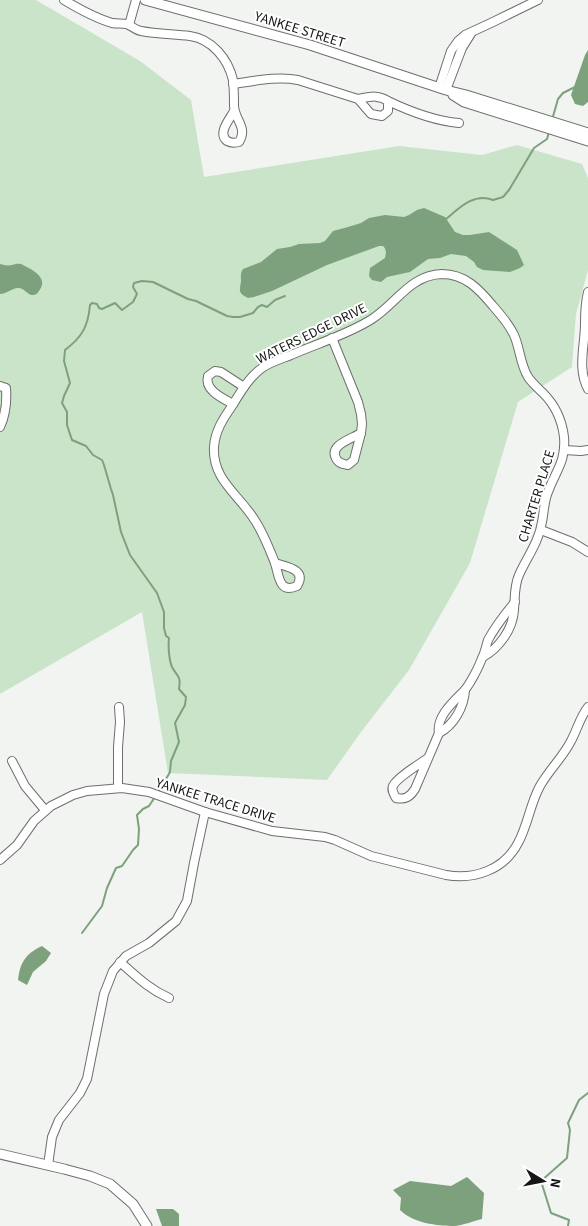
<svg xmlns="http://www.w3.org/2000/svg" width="588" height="1226" font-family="'Source Sans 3',sans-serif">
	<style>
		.green { fill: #cae4ca }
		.water { fill: #7da17c }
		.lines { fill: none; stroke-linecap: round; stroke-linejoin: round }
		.stream { stroke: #7da17c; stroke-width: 2 }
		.minor-casing { stroke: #6d6f6d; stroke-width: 10 }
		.tertiary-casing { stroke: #6d6f6d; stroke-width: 11 }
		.minor { stroke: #fff; stroke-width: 8 }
		.tertiary { stroke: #fff; stroke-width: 9 }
		.labels { text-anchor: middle; stroke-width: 4; stroke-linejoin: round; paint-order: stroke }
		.street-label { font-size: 14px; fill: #151615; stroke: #fff }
	</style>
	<rect width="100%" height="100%" fill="#f1f4f1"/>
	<polygon class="green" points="0,0 36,0 140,61 191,100 204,177 399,146 482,155 517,145 582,164 588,178 588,270 576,314 572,367 518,402 470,563 409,670 361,732 327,780 168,773 142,612 0,694"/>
	<g class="water">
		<polygon points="588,50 588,102 583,106 575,104 571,95 585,55"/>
		<path d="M 424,208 L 445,217 L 455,232 L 463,235 L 470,235 L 489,232 L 517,250 L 524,265 L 520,268 L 510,272 L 483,270 L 477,267 L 474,262 L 466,256 L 451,254 L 440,258 L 428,259 L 410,272 L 387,277 L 381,282 L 372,280 L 369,276 L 370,268 L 385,258 C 386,253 387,250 383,246 L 379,246 L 327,265 L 272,291 L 254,297 L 248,298 C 237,292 240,291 241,281 C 241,276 240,274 243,269 L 261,262 L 277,249 L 290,247 L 299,244 L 320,243 L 325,241 L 333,231 L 348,227 L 361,223 L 369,218 L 385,215 L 404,217 L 409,215 L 417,210 Z"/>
		<path d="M 0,264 C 4,265 8,266 12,265 C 17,264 19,263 23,265 C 33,270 49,278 39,291 C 37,294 36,295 32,295 C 26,294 25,288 18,288 C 12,288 7,294 0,294 Z"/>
		<path d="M 42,946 L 51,953 L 46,961 L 33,972 L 27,985 L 18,980 C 20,963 25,954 42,946 Z"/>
		<path d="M 467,1177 L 484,1193 L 482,1219 C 474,1221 464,1225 455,1226 C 437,1226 413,1223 400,1210 L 401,1198 L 393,1190 L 410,1181 L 451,1186 Z"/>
		<polygon points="156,1209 173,1209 179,1214 179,1226 162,1226"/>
	</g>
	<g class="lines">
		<g class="stream">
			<polyline points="552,120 558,99 563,93 575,87"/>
			<path d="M 445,220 C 458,209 474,192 493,200 L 503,197 L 509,190 L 534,148 L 547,139 L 549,132"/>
			<path d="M 158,793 L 170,772 L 171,761 L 179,742 L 175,723 L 185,705 L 186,697 L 179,689 C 181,675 178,678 172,667 C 169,660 168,646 169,638 L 166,636 L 164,628 L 164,612 L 157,593 L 130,555 L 121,532 L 113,495 L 111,489 L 104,465 L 102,460 L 93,455 L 86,446 L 72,440 L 67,425 L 67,412 L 62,403 L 64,396 L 70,383 L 64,361 L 65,350 C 82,337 88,327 90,305 L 92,303 L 97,304 L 99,308 L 102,309 L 115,303 L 122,310 L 133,302 L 137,294 L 133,287 L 134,283 L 142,281 L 153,282 L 188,299 L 196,301 L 227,316 L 233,317 L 240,317 L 253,313 L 258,307 L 262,305 L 267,307 L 275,300 L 285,296"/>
			<polyline points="82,933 102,906 107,888 116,868 122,866 133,850 138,845 139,829 137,815 143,809 149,806 155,797"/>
			<polyline points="568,1226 569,1220 551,1213 541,1181 567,1158 570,1130 568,1123 579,1100 588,1093"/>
		</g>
		<defs>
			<g id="minor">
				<path d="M 64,0 C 79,9 95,18 112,23 C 117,24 122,23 127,24 C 132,26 135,30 141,31 C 157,34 173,34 190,36 C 212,39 228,59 233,80 C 234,88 234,98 234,106 C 235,121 248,127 239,142 C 235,143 231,143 227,141 C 217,133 230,119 234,111"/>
				<polyline points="129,25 136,0"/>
				<path d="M 233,84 C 255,81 277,76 298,80 L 358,99 L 371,114 L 382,116 L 388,111 L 388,101 C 378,94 369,97 358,99"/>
				<polyline points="439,88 451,51 458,41 465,35 493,22 538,0"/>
				<polyline points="446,90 462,48 472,32"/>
				<path d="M 388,101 C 409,111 436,121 459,123"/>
				<path d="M 588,292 C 585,303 585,313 585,324 C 585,345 577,369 588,389"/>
				<polyline points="332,338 358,402 361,414 362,424 361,433"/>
				<path d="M 0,386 L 6,388 C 7,402 6,414 0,427"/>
				<path d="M 233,404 C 222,398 204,390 208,376 L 215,371 L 221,372 L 244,387"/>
				<path d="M 361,433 L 355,456 L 354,460 L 348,465 C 343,464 340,464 337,460 C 327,445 352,439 361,433 Z"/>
				<polyline points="564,450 581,451 588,450"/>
				<polyline points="541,530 572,542 588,552"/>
				<path d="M 275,563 C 269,548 263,532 254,519 C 238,494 212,479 214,447 C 215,431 223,419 232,406 C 240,393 249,377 262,368 C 270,362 281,359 291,355 C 316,344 349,334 372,319 C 397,303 410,275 442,274 C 465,274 479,289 493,306 C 501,315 509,324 514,335 C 520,348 520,364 528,377 C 532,383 538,388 543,393 C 555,405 562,420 564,437 C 566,462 556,470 548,492 C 544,501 544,512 542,522 C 539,542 527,557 519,575 C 514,586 515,598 514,610 C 513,629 499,648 483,657"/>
				<path d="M 275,563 C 287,567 307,569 297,586 C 279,594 279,576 275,563 Z"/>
				<path d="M 439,733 C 454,725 464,707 465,690"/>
				<path d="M 428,758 C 421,763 396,778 393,786 C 391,790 394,794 396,798 C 405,800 410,797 415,789 L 439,733 C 436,717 453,702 463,692 C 469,686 479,667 482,658 C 485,653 486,646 488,640 C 495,627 505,614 515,602"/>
				<polyline points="12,761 25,786 45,810"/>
				<polyline points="118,788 118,747 120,722 119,707"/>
				<path d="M 0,860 L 17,845 L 34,821 L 51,806 L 73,795 L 87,791 L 122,788 L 149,792 L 205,812 L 272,831 L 325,837 L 335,840 L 371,856 L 446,875 C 474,880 504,870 518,843 C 528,825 530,804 540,786 C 549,770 563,757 571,741 C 577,730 580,717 588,707"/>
				<path d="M 120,962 C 137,977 149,989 169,998"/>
				<polyline points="48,1165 52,1137 59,1120 80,1093 87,1079 104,994 113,971 126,956 149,943 176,921 187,901 194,863 205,812"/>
			</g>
			<g id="tertiary">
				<polyline points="145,0 310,45 446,90 466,95 588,133"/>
				<polyline points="453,95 464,102 588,141"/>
				<polyline points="0,1154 64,1169 90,1176 110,1184 133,1204 147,1226"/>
			</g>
		</defs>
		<use href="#minor" class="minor-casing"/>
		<use href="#tertiary" class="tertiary-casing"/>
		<use href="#minor" class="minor"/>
		<use href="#tertiary" class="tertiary"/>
	</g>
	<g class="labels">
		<g class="street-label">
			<text transform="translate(300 29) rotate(17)" y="5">YANKEE STREET</text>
			<text transform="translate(311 333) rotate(-26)" y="5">WATERS EDGE DRIVE</text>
			<text transform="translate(536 496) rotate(-73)" y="5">CHARTER PLACE</text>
			<text transform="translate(216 800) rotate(17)" y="5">YANKEE TRACE DRIVE</text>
		</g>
	</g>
	<g transform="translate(543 1181) rotate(100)" stroke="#ffffff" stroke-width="4" paint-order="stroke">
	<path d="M0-4L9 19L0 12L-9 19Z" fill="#151615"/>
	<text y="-8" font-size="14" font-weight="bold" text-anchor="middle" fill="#151615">N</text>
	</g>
</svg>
